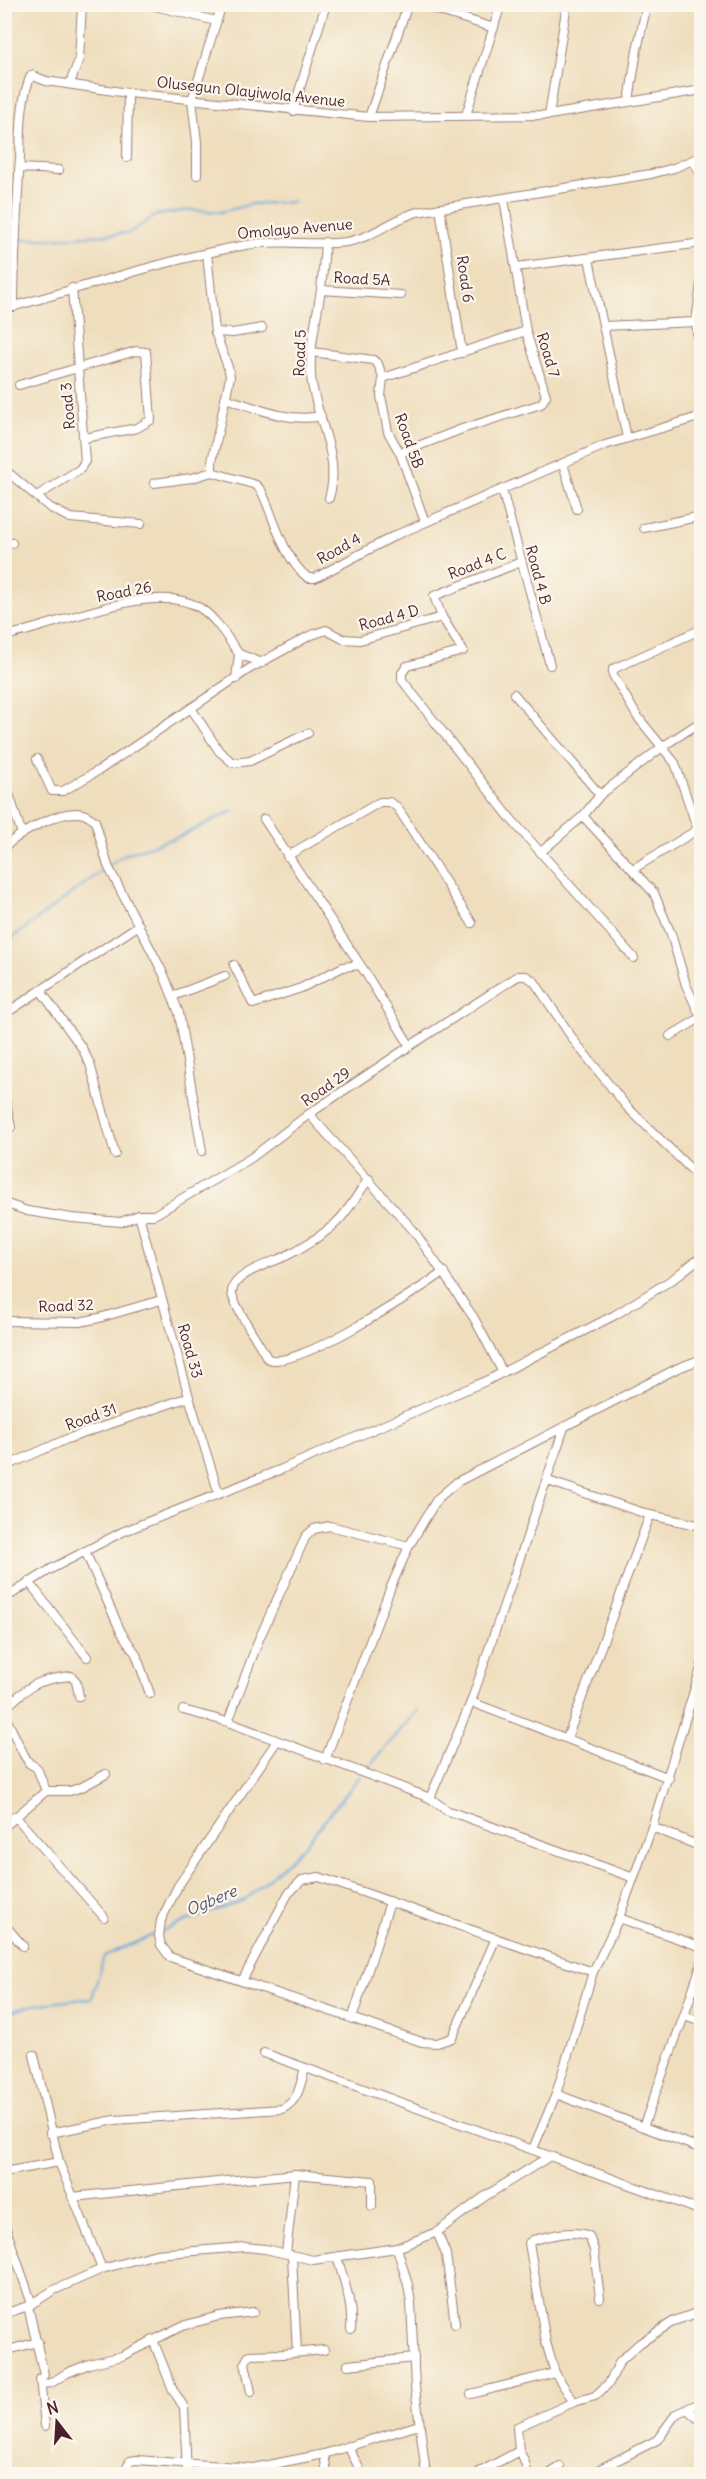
<svg xmlns="http://www.w3.org/2000/svg" width="706" height="2479" font-family="Delius,sans-serif">
	<style>
		.lines { fill: none; stroke-linecap: round; stroke-linejoin: round }
		.stream { stroke: #69a7db; stroke-width: 2 }
		.minor-casing { stroke: #9c7e74; stroke-width: 10 }
		.minor { stroke: #fff; stroke-width: 8 }
		.labels { text-anchor: middle; stroke-width: 4.5; stroke-linejoin: round; paint-order: stroke }
		.street-label { font-size: 15px; fill: #4a1f2b; stroke: #fbf7ec }
		.water-label { font-size: 16px; font-style: italic; fill: #565571; stroke: #fbf7ec }
	</style>
	<rect width="100%" height="100%" fill="#fbf7ec"/>
	<filter id="ink" filterUnits="userSpaceOnUse"><feTurbulence type="fractalNoise" baseFrequency=".0167" numOctaves="2"/><feDisplacementMap in="SourceGraphic" scale="12" xChannelSelector="R" yChannelSelector="G"/><feConvolveMatrix kernelMatrix="1 2 1 2 8 2 1 2 1" color-interpolation-filters="sRGB"/></filter>
	<filter id="wash" filterUnits="userSpaceOnUse"><feTurbulence type="fractalNoise" baseFrequency=".008" numOctaves="4" result="noise"/><feDisplacementMap in="SourceGraphic" scale="24" xChannelSelector="R" yChannelSelector="G"/><feGaussianBlur stdDeviation="1.35" result="paint"/><feColorMatrix in="noise" values="0 0 0 0 0 0 0 0 0 0 0 0 0 0 0 0 0 1.4 0 .05"/><feComposite in="paint" operator="in"/></filter>
	<g filter="url(#wash)">
		<rect width="100%" height="100%" fill="#efdebd"/>
		<g class="lines">
			<g class="stream">
				<polyline points="4,238 13,238"/>
				<polyline points="19,239 46,239 128,233 157,215 189,210 221,212 252,204 294,202"/>
				<polyline points="4,944 123,855 181,836 234,810"/>
				<polyline points="365,1771 418,1710"/>
				<polyline points="4,2014 33,2005 92,1998 104,1956 186,1921 245,1900 304,1846 361,1775"/>
			</g>
		</g>
	</g>
	<g filter="url(#ink)">
		<g class="lines">
			<defs>
				<g id="minor">
					<polyline points="147,4 216,21"/>
					<polyline points="418,4 494,28"/>
					<polyline points="70,83 79,60 82,4"/>
					<polyline points="629,101 637,50 647,4"/>
					<polyline points="293,111 326,4"/>
					<polyline points="466,115 501,4"/>
					<polyline points="549,115 567,4"/>
					<polyline points="369,117 408,4"/>
					<polyline points="127,158 128,93"/>
					<polyline points="693,161 702,175"/>
					<polyline points="19,168 59,170"/>
					<polyline points="197,175 197,142 192,100 222,4"/>
					<polyline points="440,208 462,353"/>
					<path d="M 325,242 C 324,258 323,273 321,289 C 317,318 309,346 311,376 C 315,418 342,455 329,498"/>
					<path d="M 207,253 L 215,332 L 229,370 L 230,377 L 212,461 L 212,472 L 256,485 L 261,490 C 275,519 282,557 308,578 L 315,578 L 396,535 L 605,445 L 702,416"/>
					<polyline points="589,259 627,438"/>
					<polyline points="516,267 702,243"/>
					<polyline points="702,276 696,322 702,378"/>
					<polyline points="321,290 401,295"/>
					<path d="M 14,307 C 14,257 17,207 20,157 C 21,130 20,101 31,75 L 46,81 L 128,93 L 369,117 L 549,115 L 702,90"/>
					<path d="M 4,309 C 85,287 164,260 246,245 C 280,239 313,246 346,242 C 372,238 393,219 417,212 L 651,174 L 674,168 L 702,156"/>
					<polyline points="604,326 696,322"/>
					<polyline points="215,332 233,333 262,328"/>
					<polyline points="312,352 373,360 378,364 383,378 381,396 388,432 400,453 425,522"/>
					<polyline points="383,378 526,331"/>
					<polyline points="19,385 136,351 146,352 151,420 137,428 84,438"/>
					<path d="M 225,398 C 257,408 288,423 321,416"/>
					<polyline points="400,453 462,429 541,404 546,396 526,331 504,199"/>
					<polyline points="563,464 577,509"/>
					<polyline points="4,469 49,507 70,518 141,524"/>
					<polyline points="154,483 192,478 212,472"/>
					<polyline points="502,490 550,665"/>
					<polyline points="37,496 80,469 85,461 72,288"/>
					<polyline points="644,528 702,516"/>
					<polyline points="4,546 12,543"/>
					<polyline points="521,562 434,596 442,617 463,651 407,666 402,673 402,680 511,819 634,958"/>
					<polyline points="702,629 613,669 613,675 637,716 675,763 702,842"/>
					<path d="M 4,636 C 55,627 155,579 200,608 C 216,618 228,639 239,654 L 236,679"/>
					<polyline points="239,654 262,663"/>
					<polyline points="514,694 600,795"/>
					<polyline points="191,708 219,751 233,763 250,761 308,733"/>
					<polyline points="37,759 52,791 63,791 101,769 249,669 309,636 326,630 343,639 360,640 442,617"/>
					<polyline points="4,779 22,834"/>
					<polyline points="583,816 654,893 671,934 686,985 701,1017"/>
					<polyline points="264,819 365,972 410,1046"/>
					<path d="M 4,847 C 21,833 61,808 83,814 C 87,815 91,818 95,821 L 108,866 L 164,975 L 179,1013 L 202,1151"/>
					<polyline points="542,851 583,816 600,795 662,747 702,721"/>
					<polyline points="287,856 380,802 389,802 397,807 472,923"/>
					<polyline points="633,869 697,830"/>
					<polyline points="234,965 253,1004 301,988 343,967 360,965"/>
					<polyline points="41,991 82,1048 90,1064 115,1154"/>
					<polyline points="173,996 225,976"/>
					<polyline points="11,1010 139,925"/>
					<polyline points="670,1036 702,1017"/>
					<polyline points="4,1093 11,1127"/>
					<polyline points="309,1114 414,1231 474,1318 502,1371"/>
					<path d="M 369,1179 C 358,1193 349,1211 336,1223 C 322,1236 303,1247 286,1256 C 271,1263 231,1274 232,1293 C 233,1305 260,1344 267,1358 C 290,1375 419,1289 444,1272"/>
					<polyline points="4,1203 27,1211 72,1218 121,1222 139,1215 154,1215 251,1158 309,1114 410,1046 518,976 526,976 534,981 575,1042 627,1107 702,1180"/>
					<polyline points="139,1215 189,1397 219,1494"/>
					<polyline points="4,1321 80,1322 99,1318 161,1300"/>
					<polyline points="4,1467 67,1439 189,1397"/>
					<polyline points="548,1481 650,1515 702,1526"/>
					<polyline points="85,1551 121,1632 136,1654 150,1694"/>
					<polyline points="29,1582 87,1657"/>
					<polyline points="4,1599 51,1569 122,1532 282,1469 488,1380 615,1315 673,1279 702,1256"/>
					<polyline points="471,1702 669,1778"/>
					<path d="M 4,1710 C 27,1686 38,1679 71,1676 L 76,1681 L 79,1696"/>
					<polyline points="183,1710 228,1722 430,1798 446,1810 634,1878"/>
					<polyline points="4,1714 24,1755 29,1763 37,1768 46,1791"/>
					<polyline points="228,1722 259,1639 306,1536 314,1529 330,1526 409,1546"/>
					<polyline points="567,1738 650,1515"/>
					<polyline points="277,1741 178,1886 161,1920 159,1936 161,1945 170,1957 422,2042 437,2043 452,2038 496,1938"/>
					<polyline points="325,1760 390,1589 409,1546 437,1499 457,1482 678,1368 702,1359"/>
					<polyline points="430,1798 471,1702 564,1428"/>
					<polyline points="15,1816 104,1917"/>
					<polyline points="4,1827 46,1791 70,1791 82,1787 106,1774"/>
					<polyline points="652,1827 702,1847"/>
					<polyline points="619,1918 702,1947"/>
					<polyline points="4,1924 23,1946"/>
					<polyline points="242,1981 288,1894 302,1880 319,1877 593,1972"/>
					<polyline points="684,2016 702,2022"/>
					<polyline points="352,2019 390,1902"/>
					<polyline points="264,2053 702,2211"/>
					<polyline points="34,2055 59,2162 102,2269"/>
					<polyline points="556,2094 702,2149"/>
					<polyline points="643,2127 684,2016 702,1962"/>
					<path d="M 50,2133 L 115,2120 L 282,2109 C 299,2101 300,2085 305,2068"/>
					<polyline points="533,2149 556,2094 593,1972 619,1918 652,1827 702,1665"/>
					<polyline points="4,2172 59,2162"/>
					<polyline points="72,2197 295,2174 372,2181 372,2206"/>
					<polyline points="4,2223 32,2304"/>
					<polyline points="437,2232 446,2254 455,2324"/>
					<polyline points="397,2248 408,2285 411,2303 415,2387 426,2474"/>
					<polyline points="286,2253 295,2174"/>
					<polyline points="292,2256 297,2352"/>
					<path d="M 337,2257 C 344,2281 353,2304 351,2329"/>
					<polyline points="28,2306 44,2375 40,2379 45,2426"/>
					<polyline points="4,2314 28,2306 54,2290 102,2269 156,2254 245,2247 265,2249 313,2260 397,2248 437,2232 484,2197 550,2156"/>
					<polyline points="153,2340 173,2390 184,2407 187,2474"/>
					<polyline points="4,2351 38,2342"/>
					<polyline points="348,2365 414,2358"/>
					<polyline points="42,2384 51,2383 67,2373 89,2364 122,2356 182,2326 219,2316 254,2312"/>
					<polyline points="251,2392 245,2363 249,2355 283,2354 324,2350"/>
					<polyline points="471,2394 555,2373"/>
					<path d="M 574,2402 L 555,2373 L 546,2342 L 529,2243 L 533,2240 C 551,2236 571,2229 589,2236 L 594,2250 L 600,2298"/>
					<polyline points="688,2410 702,2422"/>
					<polyline points="348,2446 362,2474"/>
					<polyline points="324,2454 327,2474"/>
					<polyline points="598,2470 657,2440 676,2414 702,2402"/>
					<polyline points="123,2474 130,2461 136,2460 253,2468 324,2454 419,2425"/>
					<polyline points="476,2474 519,2451"/>
					<polyline points="528,2474 524,2460 519,2451 517,2427 574,2402 595,2396 609,2383 620,2361 640,2343 674,2321 702,2311"/>
					<polyline points="549,2474 560,2467"/>
				</g>
			</defs>
			<use href="#minor" class="minor-casing"/>
			<use href="#minor" class="minor"/>
		</g>
	</g>
	<g class="labels">
		<g class="street-label">
			<text transform="translate(251 92) rotate(6)" y="5">Olusegun Olayiwola Avenue</text>
			<text transform="translate(295 229) rotate(-5)" y="5">Omolayo Avenue</text>
			<text transform="translate(362 279) rotate(3)" y="5">Road 5A</text>
			<text transform="translate(465 279) rotate(82)" y="5">Road 6</text>
			<text transform="translate(300 353) rotate(-88)" y="5">Road 5</text>
			<text transform="translate(548 355) rotate(73)" y="5">Road 7</text>
			<text transform="translate(68 406) rotate(-95)" y="5">Road 3</text>
			<text transform="translate(409 441) rotate(70)" y="5">Road 5B</text>
			<text transform="translate(339 549) rotate(-29)" y="5">Road 4</text>
			<text transform="translate(477 564) rotate(-21)" y="5">Road 4 C</text>
			<text transform="translate(538 575) rotate(75)" y="5">Road 4 B</text>
			<text transform="translate(124 592) rotate(-11)" y="5">Road 26</text>
			<text transform="translate(389 618) rotate(-15)" y="5">Road 4 D</text>
			<text transform="translate(326 1087) rotate(-35)" y="5">Road 29</text>
			<text transform="translate(66 1306) rotate(-2)" y="5">Road 32</text>
			<text transform="translate(190 1351) rotate(74)" y="5">Road 33</text>
			<text transform="translate(91 1417) rotate(-20)" y="5">Road 31</text>
		</g>
		<g class="water-label">
			<text transform="translate(211 1900) rotate(-23)" y="6">Ogbere</text>
		</g>
	</g>
	<rect width="706" height="2479" fill="none" stroke="#fbf7ec" stroke-width="24"/>
	<g transform="translate(57 2422) rotate(343)" stroke="#fbf7ec" stroke-width="4.5" paint-order="stroke">
	<path d="M0-4.5L10 22L0 15L-10 22Z" fill="#4a1f2b"/>
	<text y="-9" font-size="16" font-weight="bold" text-anchor="middle" fill="#4a1f2b">N</text>
	</g>
</svg>
